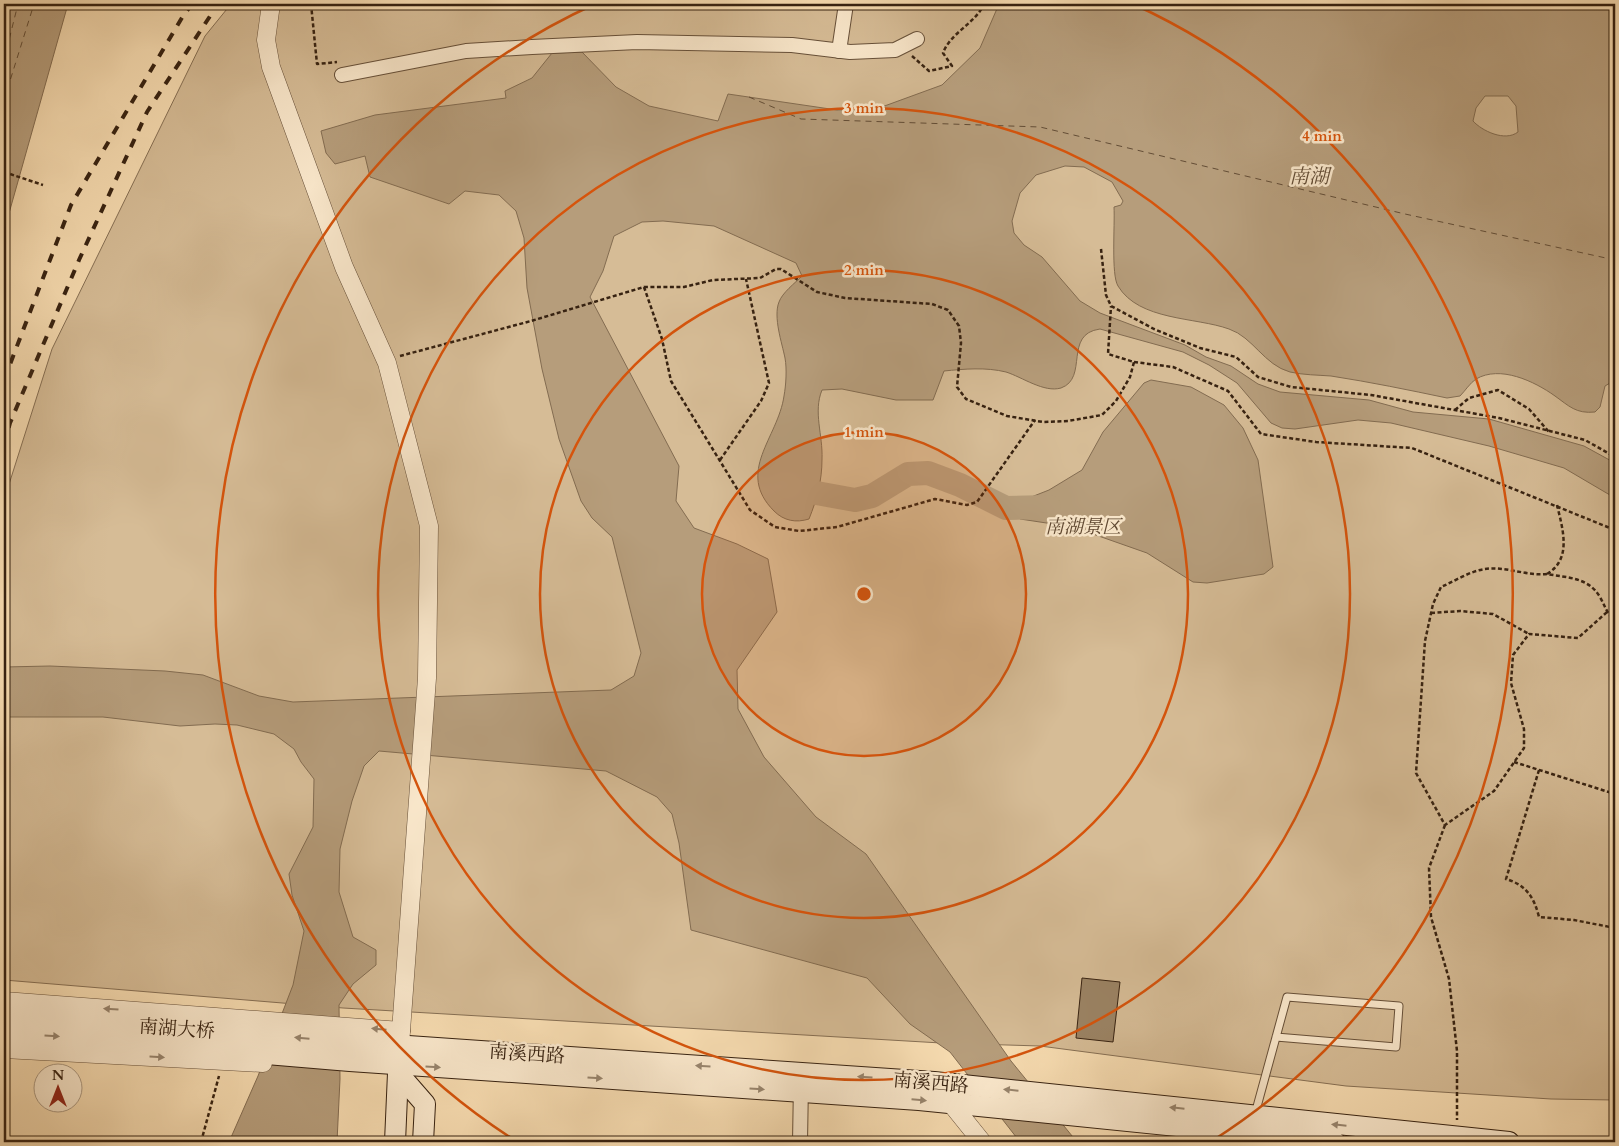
<svg xmlns="http://www.w3.org/2000/svg" width="1619" height="1146" font-family="Cardo,'Noto Serif SC',serif">
	<style>
		.green { fill: #d6bc96; stroke: #866f54 }
		.water { fill: #b69d7b; stroke: #836c51; fill-rule: evenodd }
		.lines { fill: none; stroke-linecap: round; stroke-linejoin: round }
		.river { stroke: #b69d7b; stroke-width: 24 }
		.ferry { stroke: #634d36; stroke-width: 1; stroke-dasharray: 6 5; stroke-linecap: butt }
		.building { fill: #9b8364; stroke: #372211 }
		.service-casing { stroke: #675039; stroke-width: 9 }
		.minor-casing { stroke: #675039; stroke-width: 16 }
		.tertiary-casing { stroke: #675039; stroke-width: 19 }
		.secondary-casing { stroke: #372211; stroke-width: 22 }
		.path { stroke: #372211; stroke-width: 2.5; stroke-dasharray: 4 2.5; stroke-linecap: butt }
		.service { stroke: #fae8cc; stroke-width: 7 }
		.minor { stroke: #fae8cc; stroke-width: 14 }
		.tertiary { stroke: #fae8cc; stroke-width: 18 }
		.secondary { stroke: #fae8cc; stroke-width: 20 }
		.rail { stroke: #372211; stroke-width: 4; stroke-dasharray: 9 9; stroke-linecap: butt }
		.oneway { fill: #98856e }
		.ring { fill: none; stroke: #d6540c; stroke-width: 2.5 }
		.labels { text-anchor: middle; stroke-width: 5; stroke-linejoin: round; paint-order: stroke }
		.park-label { font-size: 19px; font-style: italic; fill: #5f4832; stroke: #fae8cc }
		.street-label { font-size: 19px; fill: #372211; stroke: #fae8cc }
		.water-label { font-size: 20px; font-style: italic; fill: #634d36; stroke: #fae8cc }
		.centre { fill: #d6540c; stroke: #fae8cc; stroke-width: 2.5 }
		.ring-label { font-size: 15px; text-anchor: middle; font-weight: bold; fill: #d6540c; stroke: #fae8cc; stroke-width: 5; stroke-linejoin: round; paint-order: stroke }
	</style>
	<rect width="100%" height="100%" fill="#f7dcb1"/>
	<filter id="stains"><feTurbulence type="fractalNoise" baseFrequency=".004" numOctaves="4"/><feColorMatrix values="0 0 0 0 .2 0 0 0 0 .09 0 0 0 0 .02 0 0 0 .5 -.17"/></filter>
	<radialGradient id="worn" r=".72"><stop offset=".6" stop-color="#630" stop-opacity="0"/><stop offset="1" stop-color="#630" stop-opacity=".3"/></radialGradient>
	<polygon class="green" points="231,4 1615,4 1615,1100 1551,1099 1346,1086 1040,1046 941,1043 343,1008 4,980 4,500 52,349 205,36"/>
	<g class="water">
		<polygon points="4,4 68,4 4,231"/>
		<path d="M 999,4 L 1615,4 L 1615,380 L 1605,386 L 1600,407 L 1595,412 C 1576,414 1569,406 1555,396 C 1534,381 1500,365 1476,379 C 1470,383 1465,391 1460,396 L 1447,398 C 1409,390 1370,382 1331,376 C 1318,375 1303,375 1290,372 C 1264,365 1253,337 1229,329 C 1196,317 1139,321 1118,286 C 1111,275 1115,225 1114,207 L 1121,205 L 1123,201 L 1112,182 L 1084,167 L 1065,166 L 1036,175 L 1020,193 L 1012,221 L 1014,233 L 1024,245 L 1042,257 L 1080,301 L 1100,313 L 1185,345 L 1206,357 L 1231,366 L 1258,384 L 1280,392 L 1369,400 L 1413,412 L 1489,419 L 1584,446 L 1615,463 L 1615,498 L 1564,468 L 1489,446 L 1391,423 L 1358,420 L 1295,429 L 1282,428 L 1271,423 L 1237,383 L 1209,365 L 1183,352 L 1100,329 C 1063,334 1089,378 1061,388 C 1044,393 1022,377 1006,372 C 986,367 964,369 944,371 L 933,400 L 896,400 L 842,389 L 822,390 C 813,412 823,435 822,459 C 822,481 817,499 809,519 C 796,523 784,521 774,511 C 735,472 778,438 784,396 C 786,385 787,369 785,358 C 782,343 773,317 779,302 C 782,293 795,283 802,276 L 796,263 L 714,226 L 663,221 L 642,222 L 614,236 L 603,271 L 590,297 L 679,466 L 676,501 L 694,528 L 737,544 L 768,559 L 777,612 L 737,670 L 738,709 L 764,757 L 816,817 L 866,854 L 1011,1061 L 1077,1142 L 1020,1142 L 950,1052 L 910,1024 L 867,978 L 691,930 L 679,843 L 672,814 L 657,797 L 606,771 L 379,751 L 364,766 L 352,801 L 340,849 L 339,892 L 353,937 L 376,950 L 376,965 L 353,984 L 339,1005 L 340,1079 L 337,1142 L 229,1142 L 258,1076 L 293,985 L 304,931 L 292,895 L 289,874 L 313,827 L 314,779 L 301,762 L 294,749 L 274,734 L 237,725 L 215,724 L 180,726 L 103,717 L 4,717 L 4,667 L 50,666 L 165,671 L 203,675 L 259,696 L 293,702 L 611,690 L 634,676 L 641,653 L 612,537 L 592,518 L 581,501 L 559,439 L 542,369 L 527,288 L 524,238 L 516,211 L 499,195 L 465,191 L 449,204 L 370,177 L 365,156 L 335,164 L 326,153 L 321,131 L 375,115 L 506,98 L 505,91 L 532,78 L 552,53 L 582,52 L 616,87 L 649,106 L 718,121 L 728,94 L 837,110 L 879,108 L 942,85 L 980,48 ZM 1485,96 L 1508,96 L 1516,106 L 1518,132 C 1505,142 1482,131 1473,121 L 1476,108 Z"/>
		<polygon points="1151,380 1191,387 1224,405 1243,428 1258,460 1273,567 1264,574 1207,583 1193,582 1147,553 1073,527 1020,519 1016,503 1049,490 1082,470 1103,432 1144,383"/>
	</g>
	<g class="lines">
		<polyline class="river" points="789,488 855,500 872,496 908,474 928,473 960,485 1006,508 1049,507"/>
		<g class="ferry">
			<polyline points="4,60 18,4"/>
			<polyline points="749,97 801,119 1040,127 1405,214 1615,260"/>
			<polyline points="4,100 34,4"/>
		</g>
	</g>
	<polygon class="building" points="1082,978 1120,982 1113,1042 1076,1038"/>
	<g class="lines">
		<defs>
			<polyline id="service" points="1255,1114 1287,997 1399,1006 1396,1047 1276,1037"/>
			<g id="minor">
				<polyline points="839,51 846,4"/>
				<polyline points="342,75 466,51 532,47 637,42 792,45 850,52 895,50 917,39"/>
				<polyline points="800,1142 801,1083"/>
			</g>
			<g id="tertiary">
				<polyline points="271,4 266,40 271,67 344,267 387,363 429,526 427,678 399,1058"/>
				<polyline points="4,1001 401,1031"/>
				<polyline points="4,1049 263,1063"/>
				<polyline points="945,1096 982,1142"/>
			</g>
			<g id="secondary">
				<polyline points="4,1014 350,1042 934,1082 1509,1142"/>
				<polyline points="4,1032 350,1061 919,1100 1335,1142"/>
				<polyline points="398,1073 425,1104 423,1142"/>
				<polyline points="395,1142 398,1073"/>
			</g>
		</defs>
		<use href="#service" class="service-casing"/>
		<use href="#minor" class="minor-casing"/>
		<use href="#tertiary" class="tertiary-casing"/>
		<use href="#secondary" class="secondary-casing"/>
		<g class="path">
			<polyline points="311,4 317,64 337,62"/>
			<path d="M 912,56 L 929,71 L 952,66 L 943,53 C 951,32 975,24 984,4"/>
			<polyline points="4,172 43,185"/>
			<polyline points="1101,249 1106,295 1111,306 1154,329 1200,348 1236,357 1258,377 1291,387 1371,395 1499,418 1585,440 1615,457"/>
			<polyline points="644,287 662,339 671,381 750,510 775,527 799,531 837,527 935,499 967,505 977,502 1035,420"/>
			<polyline points="400,356 531,321 644,287 684,287 713,280 760,278 776,269 781,269 817,292 845,298 932,304 948,310 959,326 961,343 957,387 966,399 1007,416 1043,422 1068,421 1102,415 1116,401 1130,377 1134,362 1108,354 1111,306"/>
			<polyline points="1134,362 1173,367 1228,391 1261,434 1316,442 1412,448 1615,530"/>
			<polyline points="1455,410 1469,398 1498,390 1529,409 1549,432"/>
			<polyline points="720,460 761,401 769,383 746,279"/>
			<path d="M 1557,505 C 1563,530 1572,559 1547,574 C 1568,578 1588,577 1600,597 C 1605,606 1607,614 1615,621"/>
			<path d="M 1547,574 C 1525,576 1506,566 1485,569 C 1470,571 1455,581 1441,587 L 1433,604 L 1425,641 L 1416,773 L 1445,825 L 1494,791 L 1524,748 L 1524,729 L 1511,683 L 1513,655 L 1529,634 L 1578,638 L 1607,612"/>
			<polyline points="1431,613 1460,611 1493,614 1529,634"/>
			<polyline points="1514,762 1615,794"/>
			<path d="M 1539,770 L 1506,879 C 1526,885 1534,897 1539,917 L 1574,920 L 1615,928"/>
			<polyline points="1445,825 1429,868 1431,917 1449,979 1457,1051 1457,1120"/>
			<polyline points="201,1142 219,1076"/>
		</g>
		<use href="#service" class="service"/>
		<use href="#minor" class="minor"/>
		<use href="#tertiary" class="tertiary"/>
		<use href="#secondary" class="secondary"/>
		<g class="rail">
			<polyline points="4,380 71,205 183,16 192,4"/>
			<polyline points="4,445 10,423 79,260 147,112 218,4"/>
		</g>
	</g>
	<defs><path id="oneway-solid" d="M-6-.8H1V-3.2L6.5 0L1 3.2V.8H-6Z" transform="scale(1.25)"/></defs>
	<g class="oneway">
		<use href="#oneway-solid" transform="translate(111 1009) rotate(-176)"/>
		<use href="#oneway-solid" transform="translate(379 1029) rotate(-175)"/>
		<use href="#oneway-solid" transform="translate(52 1036) rotate(4)"/>
		<use href="#oneway-solid" transform="translate(302 1038) rotate(-175)"/>
		<use href="#oneway-solid" transform="translate(157 1057) rotate(3)"/>
		<use href="#oneway-solid" transform="translate(703 1066) rotate(-176)"/>
		<use href="#oneway-solid" transform="translate(433 1067) rotate(4)"/>
		<use href="#oneway-solid" transform="translate(865 1077) rotate(-176)"/>
		<use href="#oneway-solid" transform="translate(595 1078) rotate(4)"/>
		<use href="#oneway-solid" transform="translate(757 1089) rotate(4)"/>
		<use href="#oneway-solid" transform="translate(1011 1090) rotate(-174)"/>
		<use href="#oneway-solid" transform="translate(919 1100) rotate(5)"/>
		<use href="#oneway-solid" transform="translate(1177 1108) rotate(-174)"/>
		<use href="#oneway-solid" transform="translate(1339 1125) rotate(-174)"/>
	</g>
	<circle cx="864" cy="594" r="162" fill="#d6540c" fill-opacity=".12"/>
	<g class="ring">
		<circle cx="864" cy="594" r="162"/>
		<circle cx="864" cy="594" r="324"/>
		<circle cx="864" cy="594" r="486"/>
		<path d="M516 1141A648 648 0 0 1 595 4M1133 4A648 648 0 0 1 1212 1141"/>
	</g>
	<g class="labels">
		<g class="park-label">
			<text x="1083" y="533">南湖景区</text>
		</g>
		<g class="street-label">
			<text transform="translate(177 1028) rotate(4)" y="7">南湖大桥</text>
			<text transform="translate(527 1053) rotate(4)" y="7">南溪西路</text>
			<text transform="translate(931 1082) rotate(5)" y="7">南溪西路</text>
		</g>
		<g class="water-label">
			<text x="1309" y="183">南湖</text>
		</g>
	</g>
	<circle cx="864" cy="594" r="8" class="centre"/>
	<g class="ring-label">
		<text x="864" y="113">3 min</text>
		<text x="1322" y="141">4 min</text>
		<text x="864" y="275">2 min</text>
		<text x="864" y="437">1 min</text>
	</g>
	<rect width="1619" height="1146" fill="none" stroke="#f7dcb1" stroke-width="20"/>
	<rect x="5" y="5" width="1609" height="1136" fill="none" stroke="#372211" stroke-width="2.5"/>
	<rect x="10" y="10" width="1599" height="1126" fill="none" stroke="#372211"/>
	<g transform="translate(58 1088)"><circle r="24" fill="#fae8cc" stroke="#ac9981"/>
	<path d="M0-4L9 19L0 12L-9 19Z" fill="#8f2418"/>
	<text y="-8" font-size="14" font-weight="bold" text-anchor="middle" fill="#372211">N</text>
	</g>
	<rect width="100%" height="100%" filter="url(#stains)"/>
	<rect width="100%" height="100%" fill="url(#worn)"/>
</svg>
